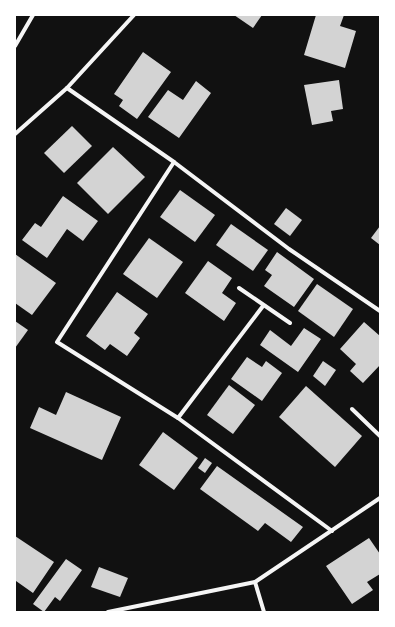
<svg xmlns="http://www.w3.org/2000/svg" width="395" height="627" font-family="Quicksand,sans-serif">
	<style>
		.building { fill: #d3d3d3 }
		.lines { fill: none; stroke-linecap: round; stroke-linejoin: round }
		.minor { stroke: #f5f5f5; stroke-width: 4 }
	</style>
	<rect width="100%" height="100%" fill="#111"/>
	<g class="building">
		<polygon points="234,15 262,15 253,28"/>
		<polygon points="316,15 344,15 340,26 356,31 345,68 304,55"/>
		<polygon points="143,52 171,72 137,119 119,106 123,100 114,94"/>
		<polygon points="339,80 343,109 331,111 333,121 312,125 304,85"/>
		<polygon points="196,81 211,93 179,138 148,117 168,90 183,100"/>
		<polygon points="72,126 92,146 64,173 44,153"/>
		<polygon points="113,147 145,177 108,214 77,183"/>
		<polygon points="180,190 215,215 195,242 160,217"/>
		<polygon points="63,196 98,221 83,241 67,229 47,258 22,240 35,223 41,227"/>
		<polygon points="286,208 302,220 290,236 274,224"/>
		<polygon points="231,224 268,250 253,271 216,245"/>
		<polygon points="380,226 380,245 371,238"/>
		<polygon points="149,238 183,262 157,298 123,274"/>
		<polygon points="277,252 314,279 294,307 264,286 272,275 265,270"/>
		<polygon points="15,254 56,283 32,315 15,303"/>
		<polygon points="208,261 232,278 222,293 236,303 224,321 185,293"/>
		<polygon points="317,284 353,309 334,337 298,311"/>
		<polygon points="117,292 148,314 134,333 140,338 127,356 110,344 105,350 86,336"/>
		<polygon points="15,321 28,330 15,348"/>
		<polygon points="364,322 380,336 380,365 363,383 350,371 356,364 340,349"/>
		<polygon points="304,328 321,339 298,372 260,345 270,330 291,346"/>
		<polygon points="247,357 262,367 266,361 282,373 262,401 231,379"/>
		<polygon points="323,361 336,370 325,386 313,376"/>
		<polygon points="229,385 255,405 233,434 207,415"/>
		<polygon points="306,386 362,436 335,467 279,417"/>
		<polygon points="66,392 121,417 102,460 30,428 39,407 56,415"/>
		<polygon points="163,432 198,458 174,490 139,465"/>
		<polygon points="205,458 212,463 205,473 198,468"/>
		<polygon points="217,466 303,527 291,542 265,523 258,531 200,489"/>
		<polygon points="15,536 54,562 33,593 16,581 15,583"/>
		<polygon points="369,538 380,554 380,574 367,582 373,590 352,604 326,566"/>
		<polygon points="66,559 82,570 60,601 55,597 44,612 33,604"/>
		<polygon points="99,567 128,578 120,597 91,587"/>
	</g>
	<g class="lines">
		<g class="minor">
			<polyline points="15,46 33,15"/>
			<polyline points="67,88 174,162 289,249 380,311"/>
			<polyline points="15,134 67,88 134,15"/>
			<polyline points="174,162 57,342 178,418 332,531"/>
			<polyline points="239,288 290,323"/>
			<polyline points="352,409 380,436"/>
			<polyline points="178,418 263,306"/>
			<polyline points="255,582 264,612"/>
			<polyline points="108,612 255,582 380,498"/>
		</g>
	</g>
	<rect width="395" height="627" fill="none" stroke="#ffffff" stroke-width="32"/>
</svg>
